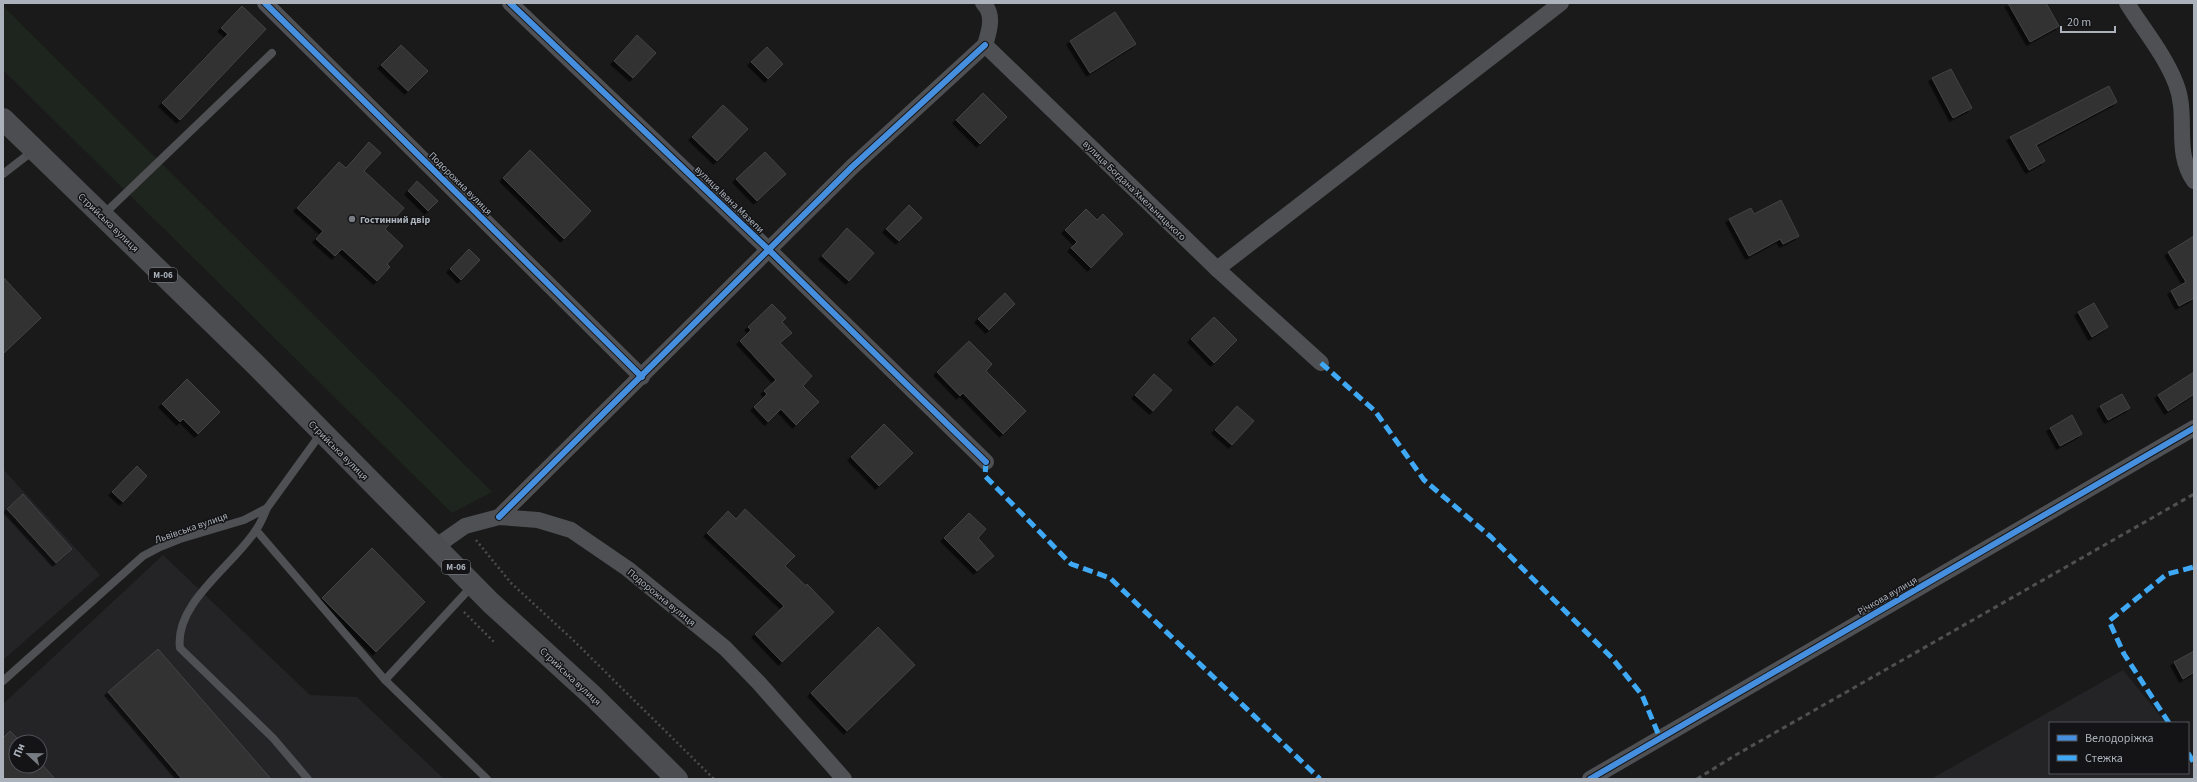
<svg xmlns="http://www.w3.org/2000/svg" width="2197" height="782" font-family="'Source Sans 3',sans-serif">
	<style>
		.built { fill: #242426; fill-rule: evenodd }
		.green { fill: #1e251e }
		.building { fill: #323232; stroke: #424446; filter: url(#shadow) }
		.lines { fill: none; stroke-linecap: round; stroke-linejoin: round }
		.path { stroke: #4a4c4e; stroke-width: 2.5; stroke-dasharray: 2 3; stroke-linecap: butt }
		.lane { stroke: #4e5053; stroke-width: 8 }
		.street { stroke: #4e5053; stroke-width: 16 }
		.highway { stroke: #4c4d50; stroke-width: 22 }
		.rail { stroke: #4e5052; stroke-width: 3; stroke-dasharray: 5 4; stroke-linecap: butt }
		.quiet { stroke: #3fa9f5; stroke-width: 5; stroke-dasharray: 10 5; stroke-linecap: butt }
		.cycleway-casing { stroke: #141416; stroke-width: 8 }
		.cycleway { stroke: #468fdf; stroke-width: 6 }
		.poi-dot { fill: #787d83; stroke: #141416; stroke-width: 1.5 }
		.labels { text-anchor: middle; stroke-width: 3; stroke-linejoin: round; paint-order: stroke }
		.shield { fill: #141416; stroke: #7e838a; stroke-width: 1 }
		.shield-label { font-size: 9px; font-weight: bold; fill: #abb2bb }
		.street-label { font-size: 10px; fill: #abb2bb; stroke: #141416 }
		.poi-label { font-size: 10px; font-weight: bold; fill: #abb2bb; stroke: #141416; text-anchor: start }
	</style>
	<defs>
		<filter id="shadow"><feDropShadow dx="-3.5" dy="3.5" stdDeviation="0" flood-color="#0009"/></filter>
	</defs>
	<rect width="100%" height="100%" fill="#1a1a1a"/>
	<g class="built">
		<polygon points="3,469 100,575 3,660"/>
		<path d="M 163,555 L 310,695 L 357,697 L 444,779 L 3,779 L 3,704 ZM 16,742 L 40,742 L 40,766 L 16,766 Z"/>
		<polygon points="2123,670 2166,723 2050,723 2050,773 2188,773 2188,750 2194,758 2194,779 1931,779"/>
	</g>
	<polygon class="green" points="3,6 492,492 452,513 3,70"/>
	<g class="building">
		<polygon points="2008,3 2046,3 2059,26 2030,42"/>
		<polygon points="242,6 266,29 180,120 162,103 228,34 221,28"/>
		<polygon points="1115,12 1136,44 1090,73 1070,41"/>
		<polygon points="637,35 656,53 633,78 614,61"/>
		<polygon points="401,45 428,71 408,91 381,65"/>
		<polygon points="767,47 783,64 768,79 751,62"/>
		<polygon points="1951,69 1972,108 1953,118 1932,78"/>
		<polygon points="2109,86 2117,102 2036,145 2045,161 2029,170 2010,137"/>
		<polygon points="983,93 1007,117 980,144 956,120"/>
		<polygon points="723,105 748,129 717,161 692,137"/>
		<polygon points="369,142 381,153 364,171 404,208 385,229 403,246 387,264 390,267 377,281 342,249 335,256 316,239 323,231 297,208 339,162 346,168"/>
		<polygon points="530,150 591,211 564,239 503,178"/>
		<polygon points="765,152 786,174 757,201 736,179"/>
		<polygon points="417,181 438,201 428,211 408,191"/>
		<polygon points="1781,200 1799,236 1783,244 1780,239 1749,256 1729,219 1751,208 1754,214"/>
		<polygon points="909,205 922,218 899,241 886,229"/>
		<polygon points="1086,209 1097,220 1103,214 1123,234 1091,268 1071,248 1077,242 1065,230"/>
		<polygon points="847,228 874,253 849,281 822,256"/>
		<polygon points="2194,236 2194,298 2179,306 2171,291 2186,282 2168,252"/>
		<polygon points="469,249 480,260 461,280 450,269"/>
		<polygon points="3,277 41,318 3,354"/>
		<polygon points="1005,293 1015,304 989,330 978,319"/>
		<polygon points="2094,303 2108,327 2092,337 2078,312"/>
		<polygon points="772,304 786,318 782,322 792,333 780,343 812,376 803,386 819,402 796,425 781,409 768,422 754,407 767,394 764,391 776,380 740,341 751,330 748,327"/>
		<polygon points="1214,317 1237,340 1214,363 1191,339"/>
		<polygon points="969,341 992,364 986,371 1026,411 1003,434 963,393 960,396 937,372"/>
		<polygon points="2194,372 2194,394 2168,411 2158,395"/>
		<polygon points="1154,374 1172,390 1153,411 1135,395"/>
		<polygon points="187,379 220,412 198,434 183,419 180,422 162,404"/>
		<polygon points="2122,394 2130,408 2108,420 2100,406"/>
		<polygon points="1237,406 1254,421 1232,445 1215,430"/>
		<polygon points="2072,415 2082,434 2060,446 2050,428"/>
		<polygon points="884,424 913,453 879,486 851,457"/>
		<polygon points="137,466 147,476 123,502 112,492"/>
		<polygon points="23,494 72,549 56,563 7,509"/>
		<polygon points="745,509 795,556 785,566 806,586 807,584 834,612 782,662 755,634 784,606 707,533 728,511 736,519"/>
		<polygon points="969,513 986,529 978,538 994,556 977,571 944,538"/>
		<polygon points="372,548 425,602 376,652 322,598"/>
		<polygon points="878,627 915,665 847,731 811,693"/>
		<polygon points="158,649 271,779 182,779 108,692"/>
		<polygon points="2194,651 2194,672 2183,679 2174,662"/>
		<polygon points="10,731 21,742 16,742 16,766 40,766 40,762 55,779 3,779 3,738"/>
	</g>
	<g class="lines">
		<g class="path">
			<polyline points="476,540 511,583 572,639 714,779"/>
			<polyline points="464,612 494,642"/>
		</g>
		<g class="lane">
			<polyline points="3,174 34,150"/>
			<polyline points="103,215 272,53"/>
			<path d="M 267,508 C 264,515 261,523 256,530 C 234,565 174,603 180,648 L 273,738 L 308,779"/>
			<polyline points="256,530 385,680 487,779"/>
			<polyline points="385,680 473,585"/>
			<polyline points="3,681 143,556 160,547 180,539 244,520 267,508 322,432"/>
		</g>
		<g class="street">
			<polyline points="265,3 642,377"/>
			<polyline points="510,3 770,251 986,462"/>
			<path d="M 983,3 C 995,14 989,32 985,45 L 1217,269 L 1321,363"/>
			<path d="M 2127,3 C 2143,29 2165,55 2176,84 C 2189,117 2173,151 2194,181"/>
			<polyline points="1217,269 1561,3"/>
			<polyline points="499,517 852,167 985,45"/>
			<polyline points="435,547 465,526 499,517 538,520 571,530 628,569 725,648 759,683 844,779"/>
			<polyline points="1590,779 2194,428"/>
		</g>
		<polyline class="highway" points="3,119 254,363 491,603 594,697 677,779"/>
		<polyline class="rail" points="1697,779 1734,756 2194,494"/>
		<g class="quiet">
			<polyline points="1321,363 1375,411 1424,480 1491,537 1612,658 1642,695 1660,738"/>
			<polyline points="986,462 985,476 1071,564 1110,578 1320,779"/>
			<polyline points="2169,723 2124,654 2109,621 2167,574 2194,567"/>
			<polyline points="2188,753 2194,763"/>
		</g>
		<defs>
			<g id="cycleway">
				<polyline points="265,3 642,377"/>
				<polyline points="510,3 770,251 986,462"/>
				<polyline points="499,517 852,167 985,45"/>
				<polyline points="1590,779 2194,428"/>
			</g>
		</defs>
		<use href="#cycleway" class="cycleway-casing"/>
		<use href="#cycleway" class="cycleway"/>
	</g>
	<circle class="poi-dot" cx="352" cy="219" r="4"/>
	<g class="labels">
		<g class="shield">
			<rect x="149" y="268" width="28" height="14" rx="3"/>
			<rect x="442" y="560" width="28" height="14" rx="3"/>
		</g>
		<g class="shield-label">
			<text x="163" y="278">М-06</text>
			<text x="456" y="570">М-06</text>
		</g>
		<g class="street-label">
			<text transform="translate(461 183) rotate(45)" y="4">Подорожна вулиця</text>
			<text transform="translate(1135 190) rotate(44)" y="4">вулиця Богдана Хмельницького</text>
			<text transform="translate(730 199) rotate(44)" y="4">вулиця Івана Мазепи</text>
			<text transform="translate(109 222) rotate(44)" y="4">Стрийська вулиця</text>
			<text transform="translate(339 450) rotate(45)" y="4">Стрийська вулиця</text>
			<text transform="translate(191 527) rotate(-19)" y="4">Львівська вулиця</text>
			<text transform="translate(1887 595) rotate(-30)" y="4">Річкова вулиця</text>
			<text transform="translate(662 597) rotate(39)" y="4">Подорожна вулиця</text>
			<text transform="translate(571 676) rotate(43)" y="4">Стрийська вулиця</text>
		</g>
		<g class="poi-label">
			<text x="360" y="223">Гостинний двір</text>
		</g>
	</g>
	<rect width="2197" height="782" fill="none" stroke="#abb2bb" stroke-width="8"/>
	<rect x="2049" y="722" width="140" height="52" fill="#141416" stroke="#505358"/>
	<rect x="2057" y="735" width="20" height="6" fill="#468fdf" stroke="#505358"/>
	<text x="2085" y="742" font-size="12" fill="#abb2bb">Велодоріжка</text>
	<rect x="2057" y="755" width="20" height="6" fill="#3fa9f5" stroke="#505358"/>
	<text x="2085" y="762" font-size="12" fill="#abb2bb">Стежка</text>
	<g transform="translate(28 754) rotate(292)"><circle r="19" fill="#141416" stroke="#505358"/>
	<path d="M0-3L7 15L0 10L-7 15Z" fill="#787d83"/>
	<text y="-6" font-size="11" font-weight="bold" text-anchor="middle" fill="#abb2bb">Пн</text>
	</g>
	<path d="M2061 26v6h54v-6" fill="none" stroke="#abb2bb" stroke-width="2"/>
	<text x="2067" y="26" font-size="12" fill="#abb2bb" stroke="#141416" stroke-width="3" paint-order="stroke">20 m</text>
</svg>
